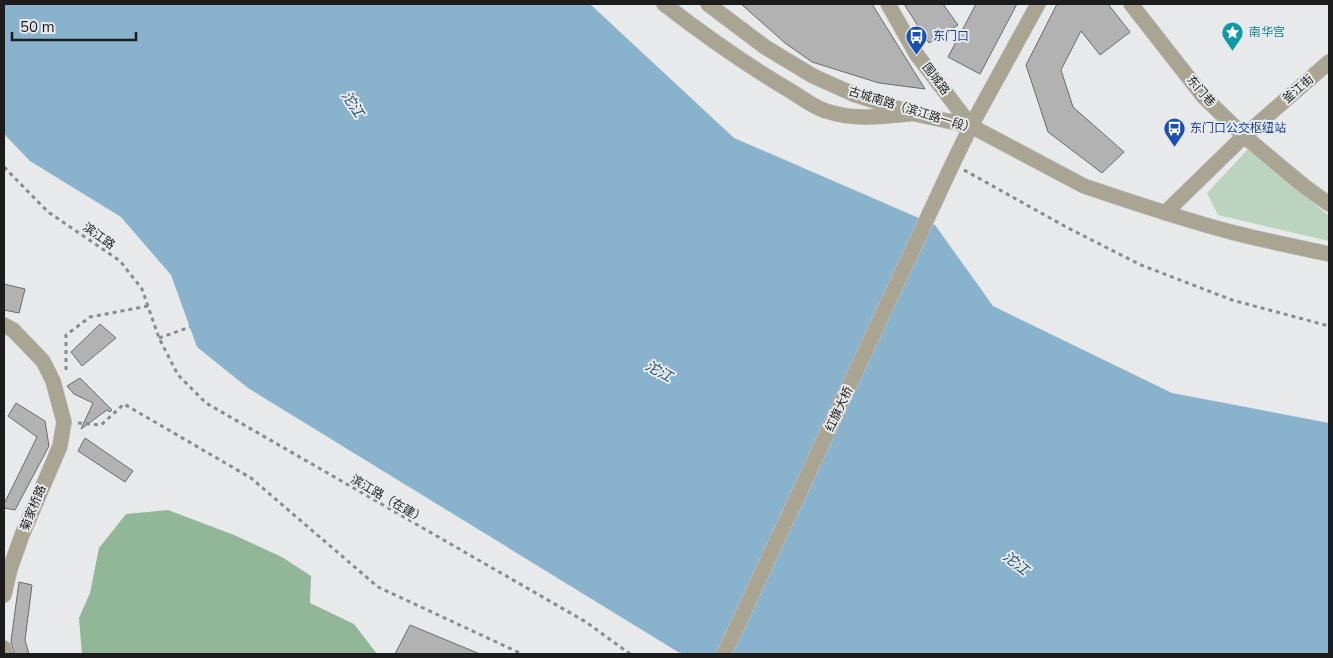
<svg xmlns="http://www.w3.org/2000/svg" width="1333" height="658" font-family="'Nunito Sans','Noto Sans SC',sans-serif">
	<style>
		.green { fill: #bad4bf }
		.forest { fill: #91b698 }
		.water { fill: #89b2cd }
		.building { fill: #b2b2b3; stroke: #6b6c6c }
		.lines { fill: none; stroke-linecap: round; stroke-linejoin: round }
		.minor-casing { stroke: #c3c4c5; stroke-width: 16 }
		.path { stroke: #8b8b8c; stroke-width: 3; stroke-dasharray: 4 4; stroke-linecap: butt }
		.minor { stroke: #aaa492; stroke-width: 15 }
		.labels { text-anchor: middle; stroke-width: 4; stroke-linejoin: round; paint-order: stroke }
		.culture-label { font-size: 12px; fill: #0d838f; stroke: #e8e9ea; text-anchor: start }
		.transit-label { font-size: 12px; fill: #164399; stroke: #e8e9ea; text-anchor: start }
		.street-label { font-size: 12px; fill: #1c1c1c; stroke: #e8e9ea }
		.water-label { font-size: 14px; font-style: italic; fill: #194c68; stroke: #e8e9ea }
	</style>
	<rect width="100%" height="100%" fill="#e8e9ea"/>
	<polygon class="green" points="1249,148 1329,216 1329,241 1218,215 1207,193"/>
	<polygon class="forest" points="168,510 234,535 282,557 311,576 310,603 354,624 377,654 82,654 79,618 90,593 99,548 126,514"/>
	<polygon class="water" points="4,4 590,4 734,138 935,225 993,306 1172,393 1329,423 1329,654 685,654 678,652 248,388 197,347 171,275 121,217 30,161 4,134"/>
	<g class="building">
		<polygon points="741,4 872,4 925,89 879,83 812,62 785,43"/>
		<polygon points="904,4 943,4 958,25 929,43"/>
		<polygon points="976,4 1017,4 980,74 948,57"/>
		<polygon points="1057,4 1108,4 1130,32 1100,55 1081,31 1061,70 1073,107 1124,152 1102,173 1048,132 1026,65"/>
		<polygon points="4,284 25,289 19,313 4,310"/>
		<polygon points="100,324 116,338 82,366 71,352"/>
		<polygon points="80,378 112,410 110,412 107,410 81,429 93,403 74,394 67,386"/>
		<polygon points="16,403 45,421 49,446 15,510 4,508 4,504 37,437 8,416"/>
		<polygon points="85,438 133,471 125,482 78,451"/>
		<polygon points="19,582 32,585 25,640 29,654 14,654 11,641"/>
		<polygon points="410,625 480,654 395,654"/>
	</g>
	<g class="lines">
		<defs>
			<g id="minor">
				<path d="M 664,4 C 704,35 745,64 789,90 C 801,97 813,107 826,111 C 853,120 880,117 909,114"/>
				<path d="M 708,4 L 765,47 L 813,76 L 853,94 L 915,114 L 971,126 L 1084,186 C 1134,203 1184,220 1235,233 C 1266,241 1298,247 1329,254"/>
				<polyline points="888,4 917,55 971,126"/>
				<polyline points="1131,4 1203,96 1244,136 1304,186 1329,204"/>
				<polyline points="1165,213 1244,136 1329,62"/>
				<polyline points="4,325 13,330 43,361 53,381 64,422 60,446 22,535 10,569 4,595"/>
				<polyline points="4,648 5,654"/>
				<polyline points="724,654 953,163 971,126 1038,4"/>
			</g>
		</defs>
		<use href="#minor" class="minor-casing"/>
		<g class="path">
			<polyline points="4,167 48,212 120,261 142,289 159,338 178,375 206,403 586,622 630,654"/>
			<polyline points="964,170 1068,228 1141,265 1232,300 1329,326"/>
			<polyline points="159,338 190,327"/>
			<polyline points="66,370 66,335 90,317 148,306"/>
			<polyline points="78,423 101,425 124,404 251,478 378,587 522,654"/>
		</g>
		<use href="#minor" class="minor"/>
	</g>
	<defs>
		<symbol id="sight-pin" viewBox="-11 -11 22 30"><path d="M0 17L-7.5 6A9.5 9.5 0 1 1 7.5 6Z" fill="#0f9aa8" stroke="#e8e9ea"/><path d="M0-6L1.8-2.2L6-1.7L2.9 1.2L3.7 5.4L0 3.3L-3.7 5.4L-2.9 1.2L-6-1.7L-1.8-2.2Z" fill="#fff"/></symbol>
		<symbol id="bus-pin" viewBox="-11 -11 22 30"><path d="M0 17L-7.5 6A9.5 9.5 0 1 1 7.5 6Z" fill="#1a4fb4" stroke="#e8e9ea"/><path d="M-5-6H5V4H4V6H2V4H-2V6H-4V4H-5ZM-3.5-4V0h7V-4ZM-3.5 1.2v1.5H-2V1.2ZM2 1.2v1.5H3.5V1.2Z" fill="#fff"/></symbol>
	</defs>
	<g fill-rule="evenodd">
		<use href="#sight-pin" x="1220" y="20" width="25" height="34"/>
		<use href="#bus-pin" x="904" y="24" width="25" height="34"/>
		<use href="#bus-pin" x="1162" y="116" width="25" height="34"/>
	</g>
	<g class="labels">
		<g class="culture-label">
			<text x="1249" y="36">南华宫</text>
		</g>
		<g class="transit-label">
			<text x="933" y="40">东门口</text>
			<text x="1190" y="132">东门口公交枢纽站</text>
		</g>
		<g class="street-label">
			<text transform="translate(936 79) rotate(53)" y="4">围城路</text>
			<text transform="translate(1298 89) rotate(-41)" y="4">釜江街</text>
			<text transform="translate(1201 91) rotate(49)" y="4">东门巷</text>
			<text transform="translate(912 110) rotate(17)" y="4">古城南路（滨江路一段）</text>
			<text transform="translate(99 236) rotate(35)" y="4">滨江路</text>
			<text transform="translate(839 409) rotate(-65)" y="4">红旗大桥</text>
			<text transform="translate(388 499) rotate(30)" y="4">滨江路（在建）</text>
			<text transform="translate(33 508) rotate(-68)" y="4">菊家桥路</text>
		</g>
		<g class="water-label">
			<text transform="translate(353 104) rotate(57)" y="5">沱江</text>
			<text transform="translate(659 371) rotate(28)" y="5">沱江</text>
			<text transform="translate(1016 563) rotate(38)" y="5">沱江</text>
		</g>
	</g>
	<rect width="1333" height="658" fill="none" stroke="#1c1c1c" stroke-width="10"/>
	<path d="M12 32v8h124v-8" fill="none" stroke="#1c1c1c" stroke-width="2.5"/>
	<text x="20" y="32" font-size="15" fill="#1c1c1c" stroke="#e8e9ea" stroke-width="4" paint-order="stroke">50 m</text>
</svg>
